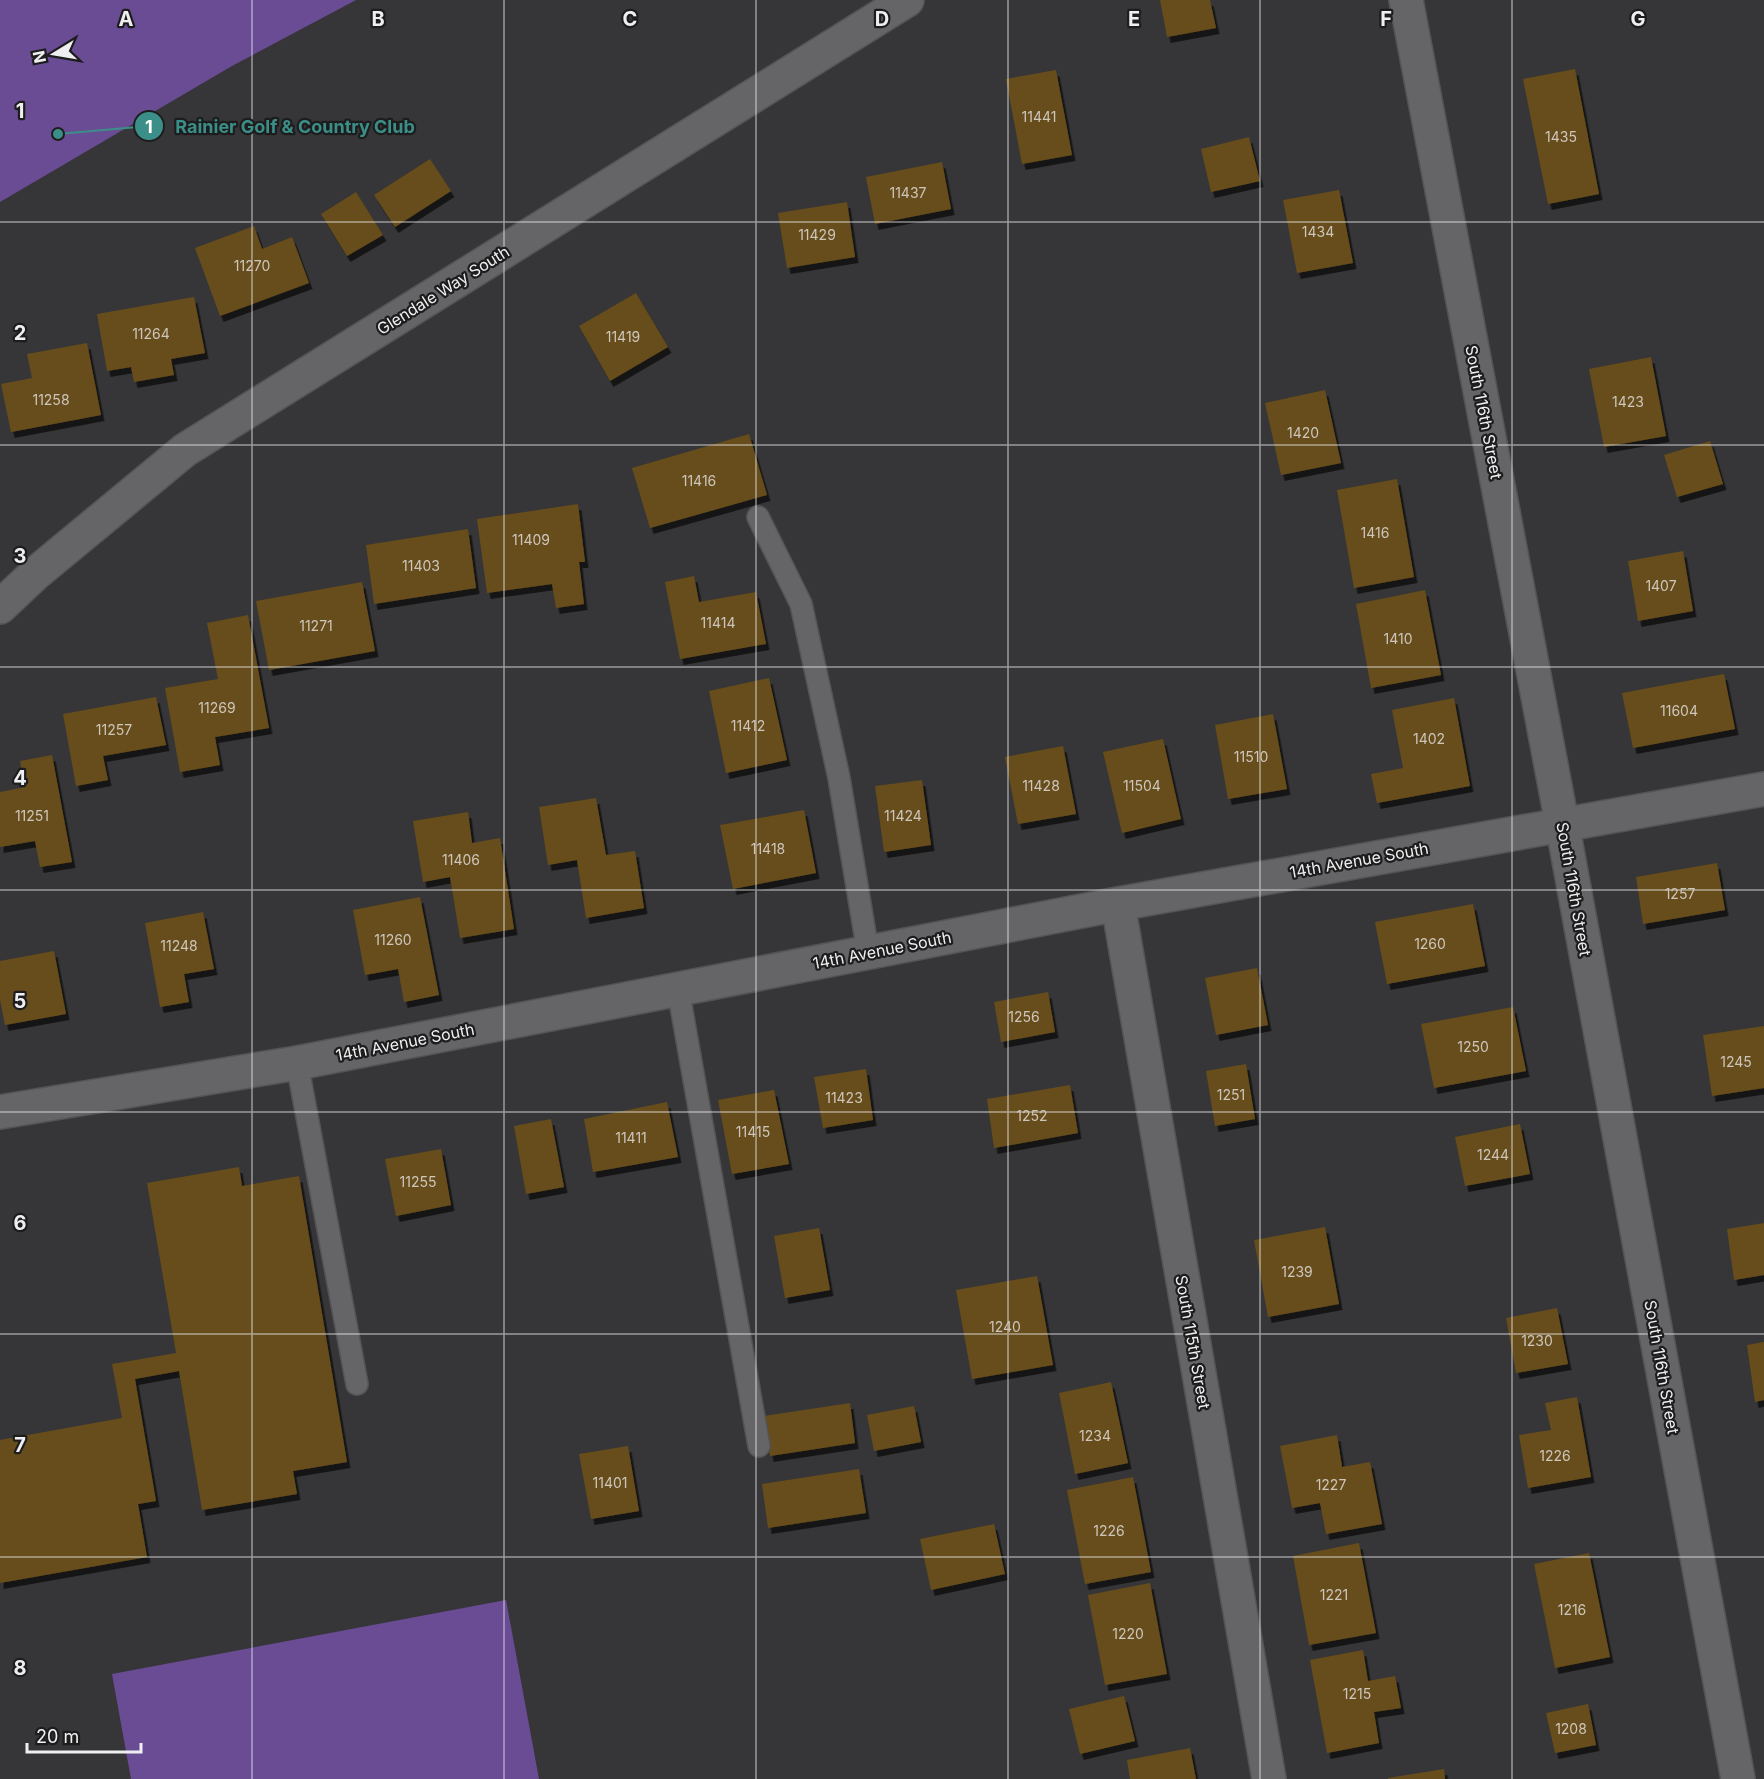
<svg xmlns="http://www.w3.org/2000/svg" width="1764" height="1779" font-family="Inter,sans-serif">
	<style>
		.green { fill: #6a4c94 }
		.building { fill: #674d1a; filter: url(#shadow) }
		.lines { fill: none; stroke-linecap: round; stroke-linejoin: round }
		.lane-casing { stroke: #545356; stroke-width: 24 }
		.street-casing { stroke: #545356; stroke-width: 36 }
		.secondary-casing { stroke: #545356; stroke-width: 36 }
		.lane { stroke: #656467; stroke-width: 21 }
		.street { stroke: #656467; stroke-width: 33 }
		.secondary { stroke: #656467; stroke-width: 33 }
		.grid { fill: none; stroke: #efeff1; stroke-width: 1.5; stroke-opacity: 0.55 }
		.labels { text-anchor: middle; stroke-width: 4.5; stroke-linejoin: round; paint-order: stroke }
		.number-label { font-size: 14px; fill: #cdc6bb }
		.street-label { font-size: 16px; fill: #efeff1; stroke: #1d1d1e }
		.grid-label { font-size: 20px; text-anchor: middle; font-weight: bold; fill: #efeff1; stroke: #1d1d1e; stroke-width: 4.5; stroke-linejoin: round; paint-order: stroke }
		.leader { fill: none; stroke: #3c8e88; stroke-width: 2 }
		.callout-dot { fill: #3c8e88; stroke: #1d1d1e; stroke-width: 2 }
		.mark-label { font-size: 18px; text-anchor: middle; font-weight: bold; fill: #fff }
		.callout-label { font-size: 18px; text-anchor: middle; font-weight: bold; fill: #3c8e88; stroke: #1d1d1e; stroke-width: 4.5; stroke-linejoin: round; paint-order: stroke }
	</style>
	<defs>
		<filter id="shadow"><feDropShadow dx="3.5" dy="6" stdDeviation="0" flood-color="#0009"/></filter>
	</defs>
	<rect width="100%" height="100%" fill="#363538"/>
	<g class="green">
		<polygon points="0,0 356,0 232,66 0,202"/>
		<polygon points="506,1600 539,1779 131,1779 112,1674"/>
	</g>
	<g class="building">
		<polygon points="1160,0 1210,0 1216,28 1167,37"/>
		<polygon points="1575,69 1599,194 1548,204 1523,79"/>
		<polygon points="1056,70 1072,155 1022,164 1006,79"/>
		<polygon points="1249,137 1260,181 1211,192 1201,149"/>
		<polygon points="430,159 451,191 395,227 374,195"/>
		<polygon points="942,162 951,209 875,224 866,177"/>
		<polygon points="1339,190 1353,263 1297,273 1283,200"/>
		<polygon points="356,192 383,235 347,256 321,214"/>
		<polygon points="847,202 855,257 787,268 778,213"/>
		<polygon points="254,226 262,249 292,237 309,283 220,316 195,248"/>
		<polygon points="636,293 668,347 610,381 579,326"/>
		<polygon points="194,297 205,353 171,359 174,375 134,382 131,367 107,371 97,314"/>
		<polygon points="87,343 101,415 11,432 1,384 32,378 27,354"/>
		<polygon points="1651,357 1666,436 1604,447 1589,369"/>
		<polygon points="1325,390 1341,463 1281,475 1265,403"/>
		<polygon points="749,434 767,495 650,528 632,468"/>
		<polygon points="1710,441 1723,484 1677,497 1664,455"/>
		<polygon points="1397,479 1414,577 1354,588 1337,490"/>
		<polygon points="578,504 585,562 579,562 584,604 556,608 552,584 487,593 477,519"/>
		<polygon points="468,529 476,588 374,604 366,545"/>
		<polygon points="1683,551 1693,611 1638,621 1628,561"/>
		<polygon points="694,576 699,602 756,592 766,644 680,659 665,582"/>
		<polygon points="362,582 375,651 269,670 256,601"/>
		<polygon points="1425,590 1441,675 1371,688 1356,604"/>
		<polygon points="248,615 269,728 215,737 220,765 180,772 165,688 218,679 207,623"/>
		<polygon points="1724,674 1735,729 1633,748 1622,693"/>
		<polygon points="769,678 787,760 726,773 709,691"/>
		<polygon points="156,697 166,745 103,756 108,780 76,786 63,714"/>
		<polygon points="1454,698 1470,786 1377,803 1371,774 1403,768 1392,710"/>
		<polygon points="1273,714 1287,789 1228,799 1215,725"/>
		<polygon points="1163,739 1181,819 1122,833 1103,752"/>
		<polygon points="1063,746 1076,814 1018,824 1005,757"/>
		<polygon points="52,755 72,862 40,867 35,841 0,847 0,792 25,787 20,761"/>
		<polygon points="922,780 931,845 884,852 875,786"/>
		<polygon points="596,798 606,855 635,851 644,908 586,918 577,860 548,865 539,807"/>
		<polygon points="804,810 816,873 733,889 720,825"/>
		<polygon points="468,812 472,843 500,838 514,929 460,938 450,877 423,882 413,821"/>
		<polygon points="1717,863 1725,910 1643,924 1636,877"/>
		<polygon points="420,897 439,995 404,1002 398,969 365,975 353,910"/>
		<polygon points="1473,904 1485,966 1387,984 1375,922"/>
		<polygon points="203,912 214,969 184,974 189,1002 160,1007 145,923"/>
		<polygon points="54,951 66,1014 5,1025 0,1000 0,961"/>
		<polygon points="1257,968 1268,1025 1216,1035 1205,978"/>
		<polygon points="1048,992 1055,1032 1001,1042 994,1002"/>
		<polygon points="1513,1007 1526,1071 1434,1088 1421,1024"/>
		<polygon points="1764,1026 1764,1088 1712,1096 1703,1035"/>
		<polygon points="1246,1064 1255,1119 1215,1126 1206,1071"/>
		<polygon points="866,1069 873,1120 823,1128 814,1077"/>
		<polygon points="1070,1085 1078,1133 994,1148 987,1099"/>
		<polygon points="774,1090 789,1164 732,1174 718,1100"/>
		<polygon points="667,1102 678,1157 593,1172 584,1119"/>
		<polygon points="551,1119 564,1187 526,1194 514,1126"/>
		<polygon points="1520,1124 1530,1174 1465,1186 1455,1137"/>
		<polygon points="441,1149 451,1205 396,1216 385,1159"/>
		<polygon points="239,1167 242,1186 299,1176 347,1462 293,1471 297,1494 202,1510 179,1371 135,1379 156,1501 138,1504 147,1557 0,1583 0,1440 122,1418 112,1364 176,1353 147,1183"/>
		<polygon points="1764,1223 1764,1275 1734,1280 1727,1229"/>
		<polygon points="1325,1227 1339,1304 1268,1317 1254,1240"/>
		<polygon points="819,1228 830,1290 785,1298 774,1236"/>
		<polygon points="1037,1276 1053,1365 972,1379 956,1290"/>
		<polygon points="1557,1308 1568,1364 1516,1373 1506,1318"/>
		<polygon points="1764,1342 1764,1400 1755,1402 1747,1345"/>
		<polygon points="1111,1382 1128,1463 1075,1474 1059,1393"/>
		<polygon points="1577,1397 1591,1477 1528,1488 1519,1435 1551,1430 1545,1403"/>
		<polygon points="850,1403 855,1443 770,1456 764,1416"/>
		<polygon points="914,1406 921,1442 874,1451 867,1415"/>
		<polygon points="1337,1435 1342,1467 1370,1462 1382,1524 1326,1534 1320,1503 1292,1508 1280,1446"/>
		<polygon points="628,1446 639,1511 591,1519 579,1454"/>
		<polygon points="859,1469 866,1513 768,1528 762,1484"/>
		<polygon points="1133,1477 1151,1572 1085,1584 1067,1490"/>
		<polygon points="994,1524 1005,1574 931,1590 920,1539"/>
		<polygon points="1359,1543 1376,1633 1309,1645 1293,1556"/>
		<polygon points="1589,1553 1610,1657 1555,1668 1534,1564"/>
		<polygon points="1150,1583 1167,1674 1105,1685 1088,1595"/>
		<polygon points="1363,1650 1368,1681 1395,1676 1401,1708 1374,1712 1379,1743 1327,1753 1310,1660"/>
		<polygon points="1124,1696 1135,1741 1080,1754 1069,1709"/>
		<polygon points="1588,1704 1596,1745 1555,1753 1546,1713"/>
		<polygon points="1190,1748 1196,1779 1130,1779 1127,1760"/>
		<polygon points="1444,1769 1445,1779 1388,1779 1388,1778"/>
	</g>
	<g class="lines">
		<defs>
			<g id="lane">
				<polyline points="758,517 801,604 839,778 868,952"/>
				<polyline points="678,989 759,1446"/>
				<polyline points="297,1063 357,1384"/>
			</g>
			<g id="street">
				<polyline points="1118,904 1269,1779"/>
				<polyline points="0,1112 297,1063 1118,904 1764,789"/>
			</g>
			<g id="secondary">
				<polyline points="1406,0 1562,823 1738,1779"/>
				<polyline points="0,607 35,574 185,450 907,0"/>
			</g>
		</defs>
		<use href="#lane" class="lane-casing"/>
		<use href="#street" class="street-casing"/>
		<use href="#secondary" class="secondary-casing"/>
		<use href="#lane" class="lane"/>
		<use href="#street" class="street"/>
		<use href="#secondary" class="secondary"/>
	</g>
	<path class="grid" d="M 252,0 L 252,1779M 504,0 L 504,1779M 756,0 L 756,1779M 1008,0 L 1008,1779M 1260,0 L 1260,1779M 1512,0 L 1512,1779M 0,222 L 1764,222M 0,445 L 1764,445M 0,667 L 1764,667M 0,890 L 1764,890M 0,1112 L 1764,1112M 0,1334 L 1764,1334M 0,1557 L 1764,1557"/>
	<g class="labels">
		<g class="number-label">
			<text x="1039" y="122">11441</text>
			<text x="1561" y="142">1435</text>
			<text x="908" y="198">11437</text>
			<text x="1318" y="237">1434</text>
			<text x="817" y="240">11429</text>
			<text x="252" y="271">11270</text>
			<text x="151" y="339">11264</text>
			<text x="623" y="342">11419</text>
			<text x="51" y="405">11258</text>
			<text x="1628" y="407">1423</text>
			<text x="1303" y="438">1420</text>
			<text x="699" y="486">11416</text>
			<text x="1375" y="538">1416</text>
			<text x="531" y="545">11409</text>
			<text x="421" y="571">11403</text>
			<text x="1661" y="591">1407</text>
			<text x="718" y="628">11414</text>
			<text x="316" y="631">11271</text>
			<text x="1398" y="644">1410</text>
			<text x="217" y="713">11269</text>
			<text x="1679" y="716">11604</text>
			<text x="748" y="731">11412</text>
			<text x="114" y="735">11257</text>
			<text x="1429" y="744">1402</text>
			<text x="1251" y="762">11510</text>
			<text x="1041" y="791">11428</text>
			<text x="1142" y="791">11504</text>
			<text x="32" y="821">11251</text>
			<text x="903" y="821">11424</text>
			<text x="768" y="854">11418</text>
			<text x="461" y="865">11406</text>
			<text x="1680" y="899">1257</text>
			<text x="393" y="945">11260</text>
			<text x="1430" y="949">1260</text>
			<text x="179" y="951">11248</text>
			<text x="1024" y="1022">1256</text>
			<text x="1473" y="1052">1250</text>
			<text x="1736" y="1067">1245</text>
			<text x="1231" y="1100">1251</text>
			<text x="844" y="1103">11423</text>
			<text x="1032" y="1121">1252</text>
			<text x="753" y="1137">11415</text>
			<text x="631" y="1143">11411</text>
			<text x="1493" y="1160">1244</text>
			<text x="418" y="1187">11255</text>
			<text x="1297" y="1277">1239</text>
			<text x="1005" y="1332">1240</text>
			<text x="1537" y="1346">1230</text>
			<text x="1095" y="1441">1234</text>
			<text x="1555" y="1461">1226</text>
			<text x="610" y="1488">11401</text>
			<text x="1331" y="1490">1227</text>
			<text x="1109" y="1536">1226</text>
			<text x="1334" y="1600">1221</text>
			<text x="1572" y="1615">1216</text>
			<text x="1128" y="1639">1220</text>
			<text x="1357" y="1699">1215</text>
			<text x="1571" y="1734">1208</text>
		</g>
		<g class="street-label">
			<text transform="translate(443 290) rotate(-32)" y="6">Glendale Way South</text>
			<text transform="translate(1484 412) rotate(79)" y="6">South 116th Street</text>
			<text transform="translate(1359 860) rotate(-10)" y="6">14th Avenue South</text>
			<text transform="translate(1574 889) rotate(80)" y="6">South 116th Street</text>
			<text transform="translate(882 950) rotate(-11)" y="6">14th Avenue South</text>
			<text transform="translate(405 1042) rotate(-11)" y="6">14th Avenue South</text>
			<text transform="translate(1193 1342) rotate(80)" y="6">South 115th Street</text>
			<text transform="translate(1662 1367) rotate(80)" y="6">South 116th Street</text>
		</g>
	</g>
	<g class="grid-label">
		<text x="126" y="26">A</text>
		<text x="378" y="26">B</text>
		<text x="630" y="26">C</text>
		<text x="882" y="26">D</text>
		<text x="1134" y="26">E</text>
		<text x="1386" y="26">F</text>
		<text x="1638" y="26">G</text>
		<text x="20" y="118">1</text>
		<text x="20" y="340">2</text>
		<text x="20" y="563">3</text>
		<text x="20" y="785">4</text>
		<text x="20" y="1008">5</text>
		<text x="20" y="1230">6</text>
		<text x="20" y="1452">7</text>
		<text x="20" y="1675">8</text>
	</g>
	<path class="leader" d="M58 134L149 126"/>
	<g class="callout-dot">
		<circle cx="58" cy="134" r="6"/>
		<circle cx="149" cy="126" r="15"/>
	</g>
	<g class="mark-label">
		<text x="149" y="133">1</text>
	</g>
	<g class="callout-label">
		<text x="295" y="133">Rainier Golf &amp; Country Club</text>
	</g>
	<g transform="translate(54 54) rotate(259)" stroke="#1d1d1e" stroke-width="4.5" paint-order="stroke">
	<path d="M0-4.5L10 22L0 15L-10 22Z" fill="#efeff1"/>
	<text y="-9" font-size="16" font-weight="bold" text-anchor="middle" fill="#efeff1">N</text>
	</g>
	<path d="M27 1743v9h114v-9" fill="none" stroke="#efeff1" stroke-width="3"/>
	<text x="36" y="1743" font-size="18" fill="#efeff1" stroke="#1d1d1e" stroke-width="4.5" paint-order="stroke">20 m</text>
</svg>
